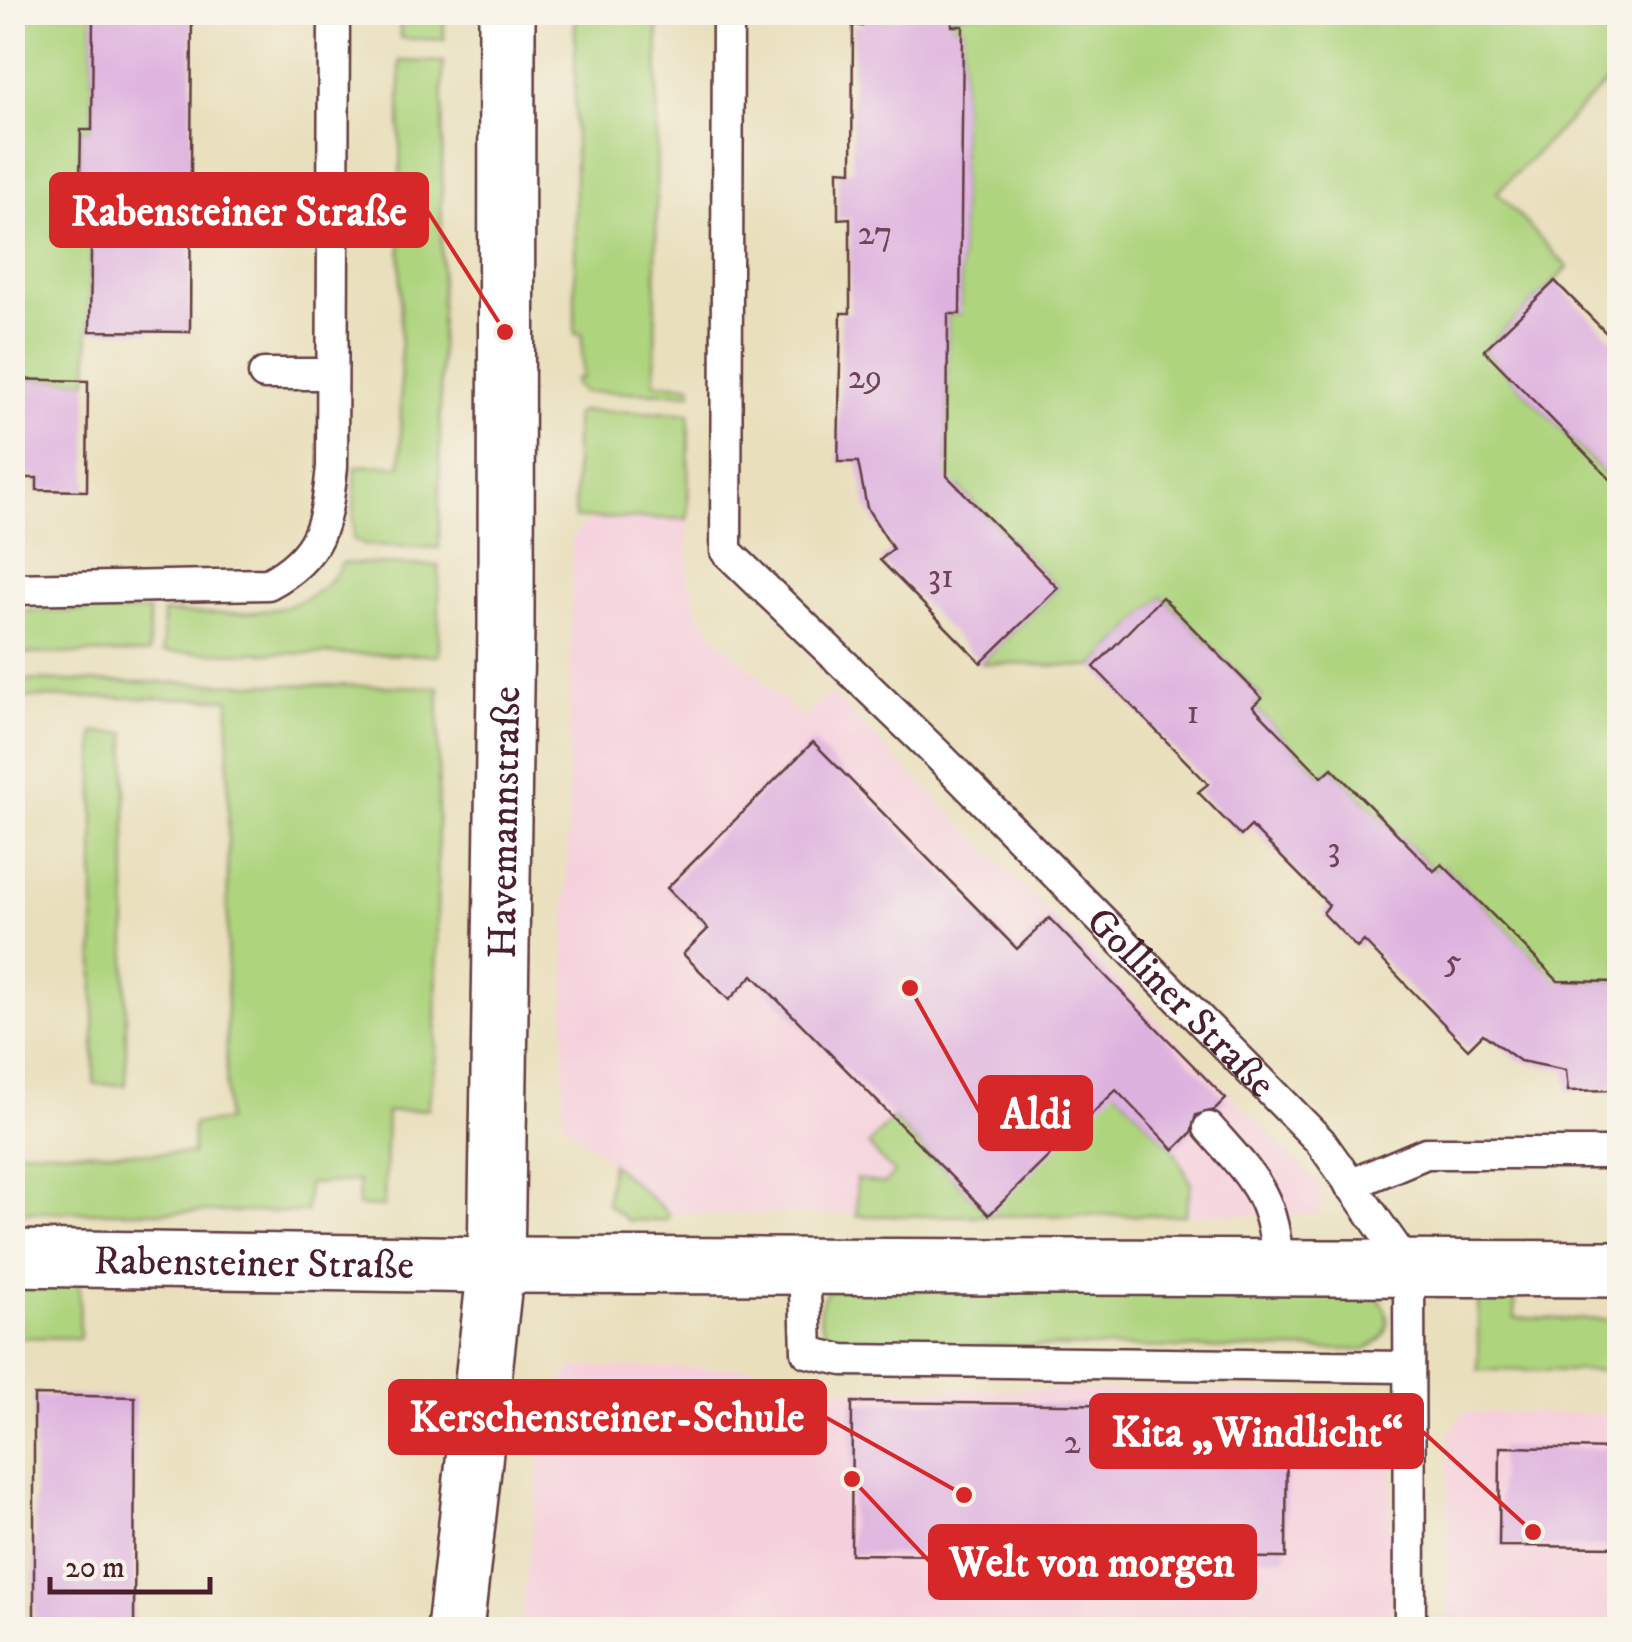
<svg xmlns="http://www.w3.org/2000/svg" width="1632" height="1642" font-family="'IM FELL DW Pica',serif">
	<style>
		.built { fill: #f5cfdc }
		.green { fill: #aed47e; stroke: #7c7a54; stroke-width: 2.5 }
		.building { fill: #deb2df }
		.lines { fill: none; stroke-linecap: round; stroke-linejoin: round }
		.lane-casing { stroke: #623c41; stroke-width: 35 }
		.street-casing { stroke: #623c41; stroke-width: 60 }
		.secondary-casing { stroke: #623c41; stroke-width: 60 }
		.lane { stroke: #fff; stroke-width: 30 }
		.street { stroke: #fff; stroke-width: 55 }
		.secondary { stroke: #fff; stroke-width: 55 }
		.labels { text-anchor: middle; stroke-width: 10; stroke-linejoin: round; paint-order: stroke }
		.number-label { font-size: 35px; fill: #6f4458 }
		.street-label { font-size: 40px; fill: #4a1f2b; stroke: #f7f3e8 }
		.leader { fill: none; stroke: #d62828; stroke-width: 4 }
		.callout-dot { fill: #d62828; stroke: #f7f3e8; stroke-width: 4 }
		.callout { fill: #d62828; stroke: #d62828; stroke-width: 4 }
		.callout-label { font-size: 42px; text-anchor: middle; font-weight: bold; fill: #fff }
	</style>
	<rect width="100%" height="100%" fill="#f7f3e8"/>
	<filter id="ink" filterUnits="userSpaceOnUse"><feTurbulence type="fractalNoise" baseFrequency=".01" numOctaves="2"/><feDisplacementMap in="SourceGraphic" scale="20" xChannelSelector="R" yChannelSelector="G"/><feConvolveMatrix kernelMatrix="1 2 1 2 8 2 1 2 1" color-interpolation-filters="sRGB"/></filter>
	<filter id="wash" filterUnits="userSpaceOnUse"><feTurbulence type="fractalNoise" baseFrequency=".0048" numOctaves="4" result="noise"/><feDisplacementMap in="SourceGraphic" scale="40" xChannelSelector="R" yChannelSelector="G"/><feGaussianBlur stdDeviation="2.25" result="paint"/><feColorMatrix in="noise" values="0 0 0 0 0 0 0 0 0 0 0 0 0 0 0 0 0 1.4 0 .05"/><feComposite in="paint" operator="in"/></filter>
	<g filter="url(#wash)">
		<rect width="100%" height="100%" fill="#e9dfbc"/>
		<g class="built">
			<polygon points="688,519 688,576 700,616 712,632 803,719 831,693 1313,1177 1322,1190 1320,1215 669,1214 563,1122 572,538 590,520"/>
			<polygon points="573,1367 757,1368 805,1389 1201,1390 1378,1398 1392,1435 1391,1629 520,1630 547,1400"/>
			<polygon points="1465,1412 1619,1414 1619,1629 1447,1630 1448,1434"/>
		</g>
		<g class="green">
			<polygon points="13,13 93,13 92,130 81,130 80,177 92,177 88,381 13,379"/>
			<polygon points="400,13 444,13 444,40 400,38"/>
			<polygon points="575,13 658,13 655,383 691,385 692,393 583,392 575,385 575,379 582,378 582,334 575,334"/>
			<polygon points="952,13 1619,13 1619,70 1497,192 1568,268 1484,350 1619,489 1619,982 1570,981 1551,986 1546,969 1443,865 1434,871 1332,768 1322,777 1253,706 1262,697 1162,597 1093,667 981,663 1058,588 959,487 950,492 941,476 947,462 948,314 960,314 963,27 952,26"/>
			<polygon points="400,61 443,62 439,548 364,545 353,539 356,466 401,465"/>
			<polygon points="581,411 689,413 688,519 575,518 575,415"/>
			<path d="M 342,563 L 439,566 L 439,655 L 163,652 L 163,613 C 222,612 309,626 342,563 Z"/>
			<polygon points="13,611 149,611 149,653 13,654"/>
			<polygon points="13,680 439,687 436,1056 428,1109 387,1112 384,1207 358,1206 359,1181 308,1184 306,1212 13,1212 13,1150 192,1154 193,1124 226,1121 229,699 13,697"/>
			<polygon points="94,733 126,733 126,1085 94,1084"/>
			<polygon points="1056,1028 1174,1150 1191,1184 1185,1215 857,1216 856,1179 884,1184 894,1173 868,1145 893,1118 989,1215"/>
			<polygon points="611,1163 669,1214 667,1220 628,1221 607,1204"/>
			<polygon points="13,1277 79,1277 80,1338 15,1337"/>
			<polygon points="1478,1287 1514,1288 1515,1318 1619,1320 1619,1371 1478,1370"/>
			<path d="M 829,1289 L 1373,1291 C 1394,1314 1394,1339 1362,1350 L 839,1344 C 817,1329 814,1310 829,1289 Z"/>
		</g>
		<g id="blocks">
			<g class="building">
				<polygon points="93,12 192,12 190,332 90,331 92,177 80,177 81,130 92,130"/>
				<polygon points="862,12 952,12 952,26 963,26 960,314 948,314 947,476 1058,588 981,663 880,560 893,549 867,508 858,462 838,462 841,313 850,313 850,218 838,219 838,170 852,171 853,25 862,26"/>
				<polygon points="1555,281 1620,347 1620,489 1484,350"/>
				<polygon points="12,379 88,381 87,491 37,490 37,478 12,478"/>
				<polygon points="1162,597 1262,698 1253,706 1322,777 1332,768 1434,871 1442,864 1558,981 1620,982 1620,1080 1614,1080 1614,1090 1568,1091 1566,1070 1520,1061 1483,1034 1468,1049 1364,941 1357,948 1323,913 1329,905 1251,826 1241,836 1198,792 1208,784 1094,667"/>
				<polygon points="813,742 1017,949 1049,918 1226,1099 1215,1110 1196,1115 1191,1133 1174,1150 1116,1090 989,1215 753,975 729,1000 683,954 708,929 667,888"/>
				<polygon points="34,1395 135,1397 134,1630 34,1630"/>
				<polygon points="852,1402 1287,1406 1286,1558 851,1554"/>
				<polygon points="1500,1447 1620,1449 1620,1547 1499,1546"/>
			</g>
		</g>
	</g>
	<g filter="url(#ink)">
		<use href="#blocks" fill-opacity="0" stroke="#623c41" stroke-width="2.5"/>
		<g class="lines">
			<defs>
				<g id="lane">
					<path id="s1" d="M 728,12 L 726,551 L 936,753 L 1320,1141 L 1409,1267 L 1410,1630"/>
					<polyline points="264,374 331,374"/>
					<path d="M 12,589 L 268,584 C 321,556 326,524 332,467 L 334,12"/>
					<path d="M 1209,1128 C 1254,1179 1274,1196 1278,1266"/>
					<polyline points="1350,1185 1426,1153 1620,1153"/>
					<polyline points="804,1263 807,1352 843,1360 1408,1367"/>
				</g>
				<g id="street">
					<path id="s2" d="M 12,1258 L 496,1265 L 1620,1269"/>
				</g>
				<g id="secondary">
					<path id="s3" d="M 455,1630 L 496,1265 L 506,626 L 507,12"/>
				</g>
			</defs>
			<use href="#lane" class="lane-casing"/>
			<use href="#street" class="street-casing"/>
			<use href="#secondary" class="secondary-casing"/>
			<use href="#lane" class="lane"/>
			<use href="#street" class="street"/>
			<use href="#secondary" class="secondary"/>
		</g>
	</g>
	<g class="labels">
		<g class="number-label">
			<text x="875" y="244">27</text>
			<text x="865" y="388">29</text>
			<text x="941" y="587">31</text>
			<text x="1193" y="723">1</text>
			<text x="1334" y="860">3</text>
			<text x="1453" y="972">5</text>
			<text x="1072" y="1453">2</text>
		</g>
		<g class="street-label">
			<text dy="14" stroke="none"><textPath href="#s3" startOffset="810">Havemannstraße</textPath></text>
			<text dy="14" stroke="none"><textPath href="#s1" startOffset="1180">Golliner Straße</textPath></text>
			<text dy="14" stroke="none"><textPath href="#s2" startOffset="242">Rabensteiner Straße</textPath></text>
		</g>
	</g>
	<path class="leader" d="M505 332L427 210M910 988L980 1113M964 1495L825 1417M1533 1532L1422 1431M852 1479L930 1562"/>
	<g class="callout-dot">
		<circle cx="505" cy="332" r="10"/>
		<circle cx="910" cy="988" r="10"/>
		<circle cx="964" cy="1495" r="10"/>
		<circle cx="1533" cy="1532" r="10"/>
		<circle cx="852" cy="1479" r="10"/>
	</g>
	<g class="callout">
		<rect x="51" y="174" width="376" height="72" rx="10"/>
		<rect x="980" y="1077" width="111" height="72" rx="10"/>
		<rect x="390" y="1381" width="435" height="72" rx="10"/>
		<rect x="1091" y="1395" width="331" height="72" rx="10"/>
		<rect x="930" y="1526" width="325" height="72" rx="10"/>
	</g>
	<g class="callout-label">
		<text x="239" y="225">Rabensteiner Straße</text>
		<text x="1036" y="1128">Aldi</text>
		<text x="607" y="1431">Kerschensteiner-Schule</text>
		<text x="1257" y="1446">Kita „Windlicht“</text>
		<text x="1092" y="1576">Welt von morgen</text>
	</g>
	<rect width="1632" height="1642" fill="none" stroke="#f7f3e8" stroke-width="50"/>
	<path d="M50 1577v15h160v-15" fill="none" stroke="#4a1f2b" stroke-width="5"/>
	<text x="65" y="1577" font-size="30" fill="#4a1f2b" stroke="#f7f3e8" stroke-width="8" paint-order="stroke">20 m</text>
</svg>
